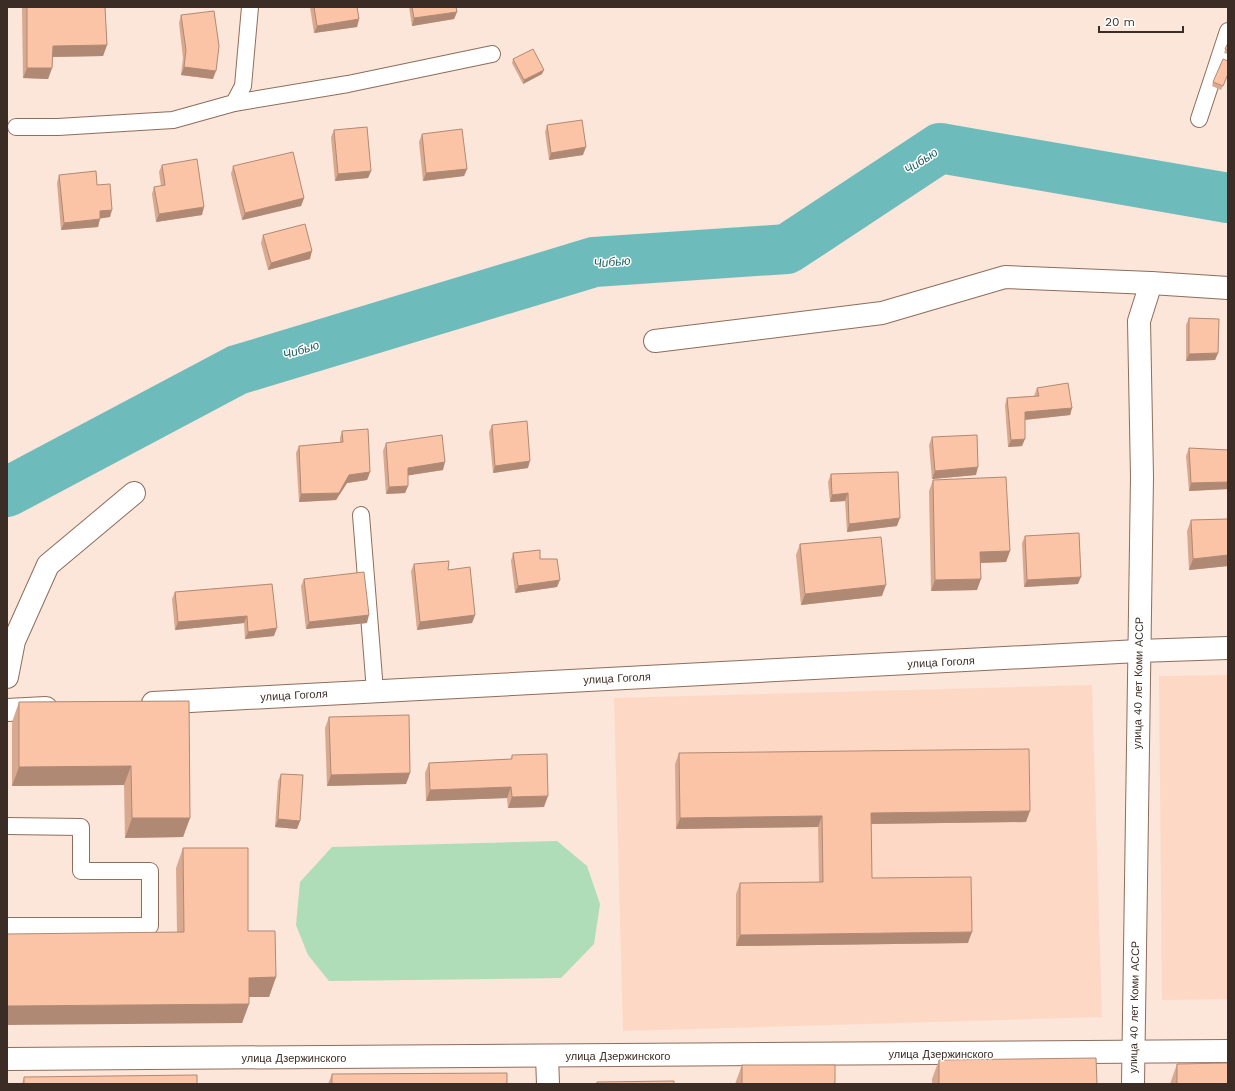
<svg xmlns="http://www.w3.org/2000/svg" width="1235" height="1091" font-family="'Work Sans',sans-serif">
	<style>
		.built { fill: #fdd9c5 }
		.pitch { fill: #aeddb7 }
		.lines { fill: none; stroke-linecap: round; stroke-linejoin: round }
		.river { stroke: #6ebbbc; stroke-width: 50 }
		.service-casing { stroke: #8e6d5b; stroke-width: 18 }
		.minor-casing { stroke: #8e6d5b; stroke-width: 24 }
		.tertiary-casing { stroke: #8e6d5b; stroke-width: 24 }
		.service { stroke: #fff; stroke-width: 16 }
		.minor { stroke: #fff; stroke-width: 22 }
		.tertiary { stroke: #fff; stroke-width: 22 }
		.wall { fill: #d9a98f }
		.shaded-wall { fill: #b08974 }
		.building { fill: #fcc4a6; stroke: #b08974 }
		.labels { text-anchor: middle; stroke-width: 3; stroke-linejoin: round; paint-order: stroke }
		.street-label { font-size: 11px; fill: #3b2d25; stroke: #fff }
		.water-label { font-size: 12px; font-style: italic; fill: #216162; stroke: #fff }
	</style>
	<rect width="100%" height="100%" fill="#fce5d9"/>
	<g class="built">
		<polygon points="1228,675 1228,999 1162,1000 1159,676"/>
		<polygon points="1092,685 1102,1017 623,1031 614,698"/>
	</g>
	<polygon class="pitch" points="557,841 587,866 600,904 594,944 561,978 329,981 308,955 296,925 300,882 332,847"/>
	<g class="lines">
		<polyline class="river" points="7,492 237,370 594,262 787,249 940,148 1228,198"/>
		<defs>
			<g id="service">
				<polyline points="234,103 348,84 492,54"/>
				<polyline points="1199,119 1228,31"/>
				<polyline points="16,127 58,127 173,120 234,103 243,86 250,7"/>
				<polyline points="361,515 375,691"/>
				<polyline points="7,826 81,827 81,871 150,871 150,926 7,926"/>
			</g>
			<g id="minor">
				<polyline points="655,341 882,313 1005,277 1151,283 1228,288"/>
				<polyline points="7,677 14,641 48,565 134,493"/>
				<polyline points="153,703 1138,651 1228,648"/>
				<polyline points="7,710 46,708"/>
				<polyline points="547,1056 548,1084"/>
				<polyline points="1133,1084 1142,477 1139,321 1151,283"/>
			</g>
			<polyline id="tertiary" points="7,1059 1228,1051"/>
		</defs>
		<use href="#service" class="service-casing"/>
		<use href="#minor" class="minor-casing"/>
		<use href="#tertiary" class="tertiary-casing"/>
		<use href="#service" class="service"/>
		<use href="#minor" class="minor"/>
		<use href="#tertiary" class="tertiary"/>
	</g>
	<g class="wall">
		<polygon points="22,7 105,7 107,45 103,56 53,57 52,68 48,79 23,78"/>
		<polygon points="310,7 357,7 359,19 357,27 314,33"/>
		<polygon points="409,7 456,7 457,12 454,19 412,26"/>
		<polygon points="181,15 213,79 181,75 183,58 179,23"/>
		<polygon points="1228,43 1228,54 1224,53"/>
		<polygon points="513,59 542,74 523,84 512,63"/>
		<polygon points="1228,75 1221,90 1212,86 1213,82"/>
		<polygon points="547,125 583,155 549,160 545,132"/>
		<polygon points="334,130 371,171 368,178 335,181 331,137"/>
		<polygon points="422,134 467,169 464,176 423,181 419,142"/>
		<polygon points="162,165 202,215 156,222 152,194 154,187 161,186 159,172"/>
		<polygon points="233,166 304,198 301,206 242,220 231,174"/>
		<polygon points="59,175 97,185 110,217 100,218 98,227 61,230 57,183"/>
		<polygon points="263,235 310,259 268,270 261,243"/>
		<polygon points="1189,318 1218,353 1215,360 1186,361 1186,325"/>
		<polygon points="1037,388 1072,408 1070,415 1025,420 1022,446 1008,447 1005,405 1007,398 1034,396"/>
		<polygon points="492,425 528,468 493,473 489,432"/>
		<polygon points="342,431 370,472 367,480 347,483 336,500 299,502 296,453 299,446 340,442 340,438"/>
		<polygon points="932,437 976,475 932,479 929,445"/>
		<polygon points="386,443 443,470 408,475 408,486 405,493 386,494 383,451"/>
		<polygon points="1189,448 1228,450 1228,489 1189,491 1186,456"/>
		<polygon points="831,474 897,526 847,532 845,501 830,502 828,482"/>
		<polygon points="933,480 1010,551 1006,562 981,563 977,590 931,591 929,491"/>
		<polygon points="1228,519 1228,566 1189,570 1187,531 1191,520"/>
		<polygon points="1025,536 1078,584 1024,587 1022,543"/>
		<polygon points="800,544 882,596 801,605 796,555"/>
		<polygon points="513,553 540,559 557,587 515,593 511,561"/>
		<polygon points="414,564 448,570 475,615 472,623 417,630 411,571"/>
		<polygon points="304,579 367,623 306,629 301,586"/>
		<polygon points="272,584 274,636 245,639 244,623 175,630 172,599 175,592"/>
		<polygon points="189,701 190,818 183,837 125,838 124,785 12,786 12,722 19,702"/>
		<polygon points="329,717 410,773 406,784 327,786 325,728"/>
		<polygon points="679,753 1026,822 871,824 872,878 968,943 736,946 736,894 740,883 819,882 818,827 676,829 675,764"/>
		<polygon points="512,755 544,807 508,808 507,798 426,801 425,773 429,763 511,759"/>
		<polygon points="281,774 300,821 297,829 275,827 278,781"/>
		<polygon points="183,848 248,931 276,977 269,997 249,997 249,1004 242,1023 177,932 176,868"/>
		<polygon points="939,1060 1097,1084 932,1084 932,1079"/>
		<polygon points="1177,1064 1228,1084 1170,1084"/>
		<polygon points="742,1065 835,1084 735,1084"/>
		<polygon points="332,1074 507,1084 328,1084"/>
		<polygon points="24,1077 197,1084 22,1084"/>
	</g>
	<g class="shaded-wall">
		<polygon points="457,12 454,19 412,26 414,18"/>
		<polygon points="359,19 357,27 314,33 317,26"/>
		<polygon points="107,45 103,56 49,57 53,46"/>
		<polygon points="184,67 216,71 213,79 181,75"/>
		<polygon points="27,68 52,68 48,79 23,78"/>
		<polygon points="544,70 542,74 523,84 524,80"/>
		<polygon points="586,147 583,155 549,160 551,153"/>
		<polygon points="467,169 464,176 423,181 426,173"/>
		<polygon points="371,171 368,178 335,181 338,174"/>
		<polygon points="304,198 301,206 242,220 245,213"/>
		<polygon points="204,207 202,215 156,222 159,214"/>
		<polygon points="112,210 110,217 97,219 100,211"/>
		<polygon points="100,219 98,227 61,230 64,223"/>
		<polygon points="312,251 310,259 268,270 271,263"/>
		<polygon points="1218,353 1215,360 1186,361 1189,354"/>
		<polygon points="1072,408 1070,415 1023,420 1025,412"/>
		<polygon points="1025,439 1022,446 1008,447 1011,440"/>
		<polygon points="530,461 528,468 493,473 495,466"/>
		<polygon points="445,462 443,470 405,476 408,468"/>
		<polygon points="978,467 976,475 932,479 935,471"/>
		<polygon points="370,472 367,480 347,483 336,500 299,502 301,494 349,475"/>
		<polygon points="1228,482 1228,489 1189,491 1191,483"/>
		<polygon points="408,486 405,493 386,494 389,487"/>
		<polygon points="848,493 845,501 830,502 832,495"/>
		<polygon points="900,518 897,526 847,532 849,524"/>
		<polygon points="1010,551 1006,562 976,563 980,552"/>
		<polygon points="1228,555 1228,566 1189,570 1193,559"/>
		<polygon points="1081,577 1078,584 1024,587 1027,580"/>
		<polygon points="981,579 977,590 931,591 935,580"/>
		<polygon points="560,580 557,587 515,593 518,586"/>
		<polygon points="886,585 882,596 801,605 805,594"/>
		<polygon points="369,615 367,623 306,629 309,622"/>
		<polygon points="475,615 472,623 417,630 420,622"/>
		<polygon points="247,616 244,623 175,630 178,622"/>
		<polygon points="277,628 274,636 245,639 248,632"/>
		<polygon points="131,766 124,785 12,786 19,767"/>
		<polygon points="410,773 406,784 327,786 331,775"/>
		<polygon points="511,787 507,798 426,801 430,790"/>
		<polygon points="548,796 544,807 508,808 512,797"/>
		<polygon points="1030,811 1026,822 867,824 871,813"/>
		<polygon points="822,816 818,827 676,829 680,818"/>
		<polygon points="132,818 190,818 183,837 125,838"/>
		<polygon points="278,819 300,821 297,829 275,827"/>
		<polygon points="972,932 968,943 736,946 740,935"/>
		<polygon points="276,977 269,997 242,997 249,978"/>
		<polygon points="249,1004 242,1023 7,1025 7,1006"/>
	</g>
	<g class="building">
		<polygon points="27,7 105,7 107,45 53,46 52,68 27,68"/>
		<polygon points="314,7 357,7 359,19 317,26"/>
		<polygon points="412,7 456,7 457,12 414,18"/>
		<polygon points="214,11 219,46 216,71 184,67 186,50 181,15"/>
		<polygon points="1228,43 1228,50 1225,49"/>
		<polygon points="533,49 544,70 524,80 513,59"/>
		<polygon points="1223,59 1228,61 1228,74 1223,86 1213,82"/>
		<polygon points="582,120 586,147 551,153 547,125"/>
		<polygon points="367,127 371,171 338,174 334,130"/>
		<polygon points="462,129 467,169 426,173 422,134"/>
		<polygon points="293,152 304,198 245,213 233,166"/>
		<polygon points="197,159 204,207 159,214 154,187 165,185 162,165"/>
		<polygon points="96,171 97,185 110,184 112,210 100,211 100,219 64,223 59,175"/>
		<polygon points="305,224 312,251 271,263 263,235"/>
		<polygon points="1189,318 1219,319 1218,353 1189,354"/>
		<polygon points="1068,383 1072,408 1025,412 1025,439 1011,440 1007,398 1039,396 1037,388"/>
		<polygon points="527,421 530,461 495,466 492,425"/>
		<polygon points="368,429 370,472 349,475 339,493 301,494 299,446 343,442 342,431"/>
		<polygon points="442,435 445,462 408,468 408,486 389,487 386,443"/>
		<polygon points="977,435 978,467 935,471 932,437"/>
		<polygon points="1189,448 1228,450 1228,482 1191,483"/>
		<polygon points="898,472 900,518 849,524 848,493 832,495 831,474"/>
		<polygon points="1006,477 1010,551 980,552 981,579 935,580 933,480"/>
		<polygon points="1228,519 1228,555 1193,559 1191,520"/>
		<polygon points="1079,533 1081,577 1027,580 1025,536"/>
		<polygon points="881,537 886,585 805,594 800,544"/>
		<polygon points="540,550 540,559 557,559 560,580 518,586 513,553"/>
		<polygon points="449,561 448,570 470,567 475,615 420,622 414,564"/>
		<polygon points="364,572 369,615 309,622 304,579"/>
		<polygon points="272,584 277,628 248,632 247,616 178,622 175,592"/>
		<polygon points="189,701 190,818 132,818 131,766 19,767 19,702"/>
		<polygon points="409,715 410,773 331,775 329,717"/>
		<polygon points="1029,749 1030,811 871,813 872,878 971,877 972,932 740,935 740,883 823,882 822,816 680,818 679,753"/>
		<polygon points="547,754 548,796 512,797 511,787 430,790 429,763 512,759 512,755"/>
		<polygon points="281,774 303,775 300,821 278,819"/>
		<polygon points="183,848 248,848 248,931 275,931 276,977 249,978 249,1004 7,1006 7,934 184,932"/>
		<polygon points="1096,1058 1097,1084 939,1084 939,1060"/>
		<polygon points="1228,1063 1228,1084 1177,1084 1177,1064"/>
		<rect x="742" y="1065" width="93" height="19"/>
		<polygon points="507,1073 507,1084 332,1084 332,1074"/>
		<polygon points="197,1075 197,1084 24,1084 24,1077"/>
		<polygon points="674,1081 674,1084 597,1084 597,1082"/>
	</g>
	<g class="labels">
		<g class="street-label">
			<text transform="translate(941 662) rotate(-3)" y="4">улица Гоголя</text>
			<text transform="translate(617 678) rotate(-3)" y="4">улица Гоголя</text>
			<text transform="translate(1138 683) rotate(-89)" y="4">улица 40 лет Коми АССР</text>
			<text transform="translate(294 695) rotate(-3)" y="4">улица Гоголя</text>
			<text transform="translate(1134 1007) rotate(-89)" y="4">улица 40 лет Коми АССР</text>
			<text x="941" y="1058">улица Дзержинского</text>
			<text x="618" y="1060">улица Дзержинского</text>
			<text x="294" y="1062">улица Дзержинского</text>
		</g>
		<g class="water-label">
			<text transform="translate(921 161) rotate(-33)" y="4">Чибью</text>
			<text transform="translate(612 262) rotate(-5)" y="4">Чибью</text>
			<text transform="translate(301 350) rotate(-17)" y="4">Чибью</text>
		</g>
	</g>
	<rect width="1235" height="1091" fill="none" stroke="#3b2d25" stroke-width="16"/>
	<path d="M1099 26v6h84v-6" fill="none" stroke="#3b2d25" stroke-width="2"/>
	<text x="1105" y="26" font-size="12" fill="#3b2d25" stroke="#ffffff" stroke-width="3" paint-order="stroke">20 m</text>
</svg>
